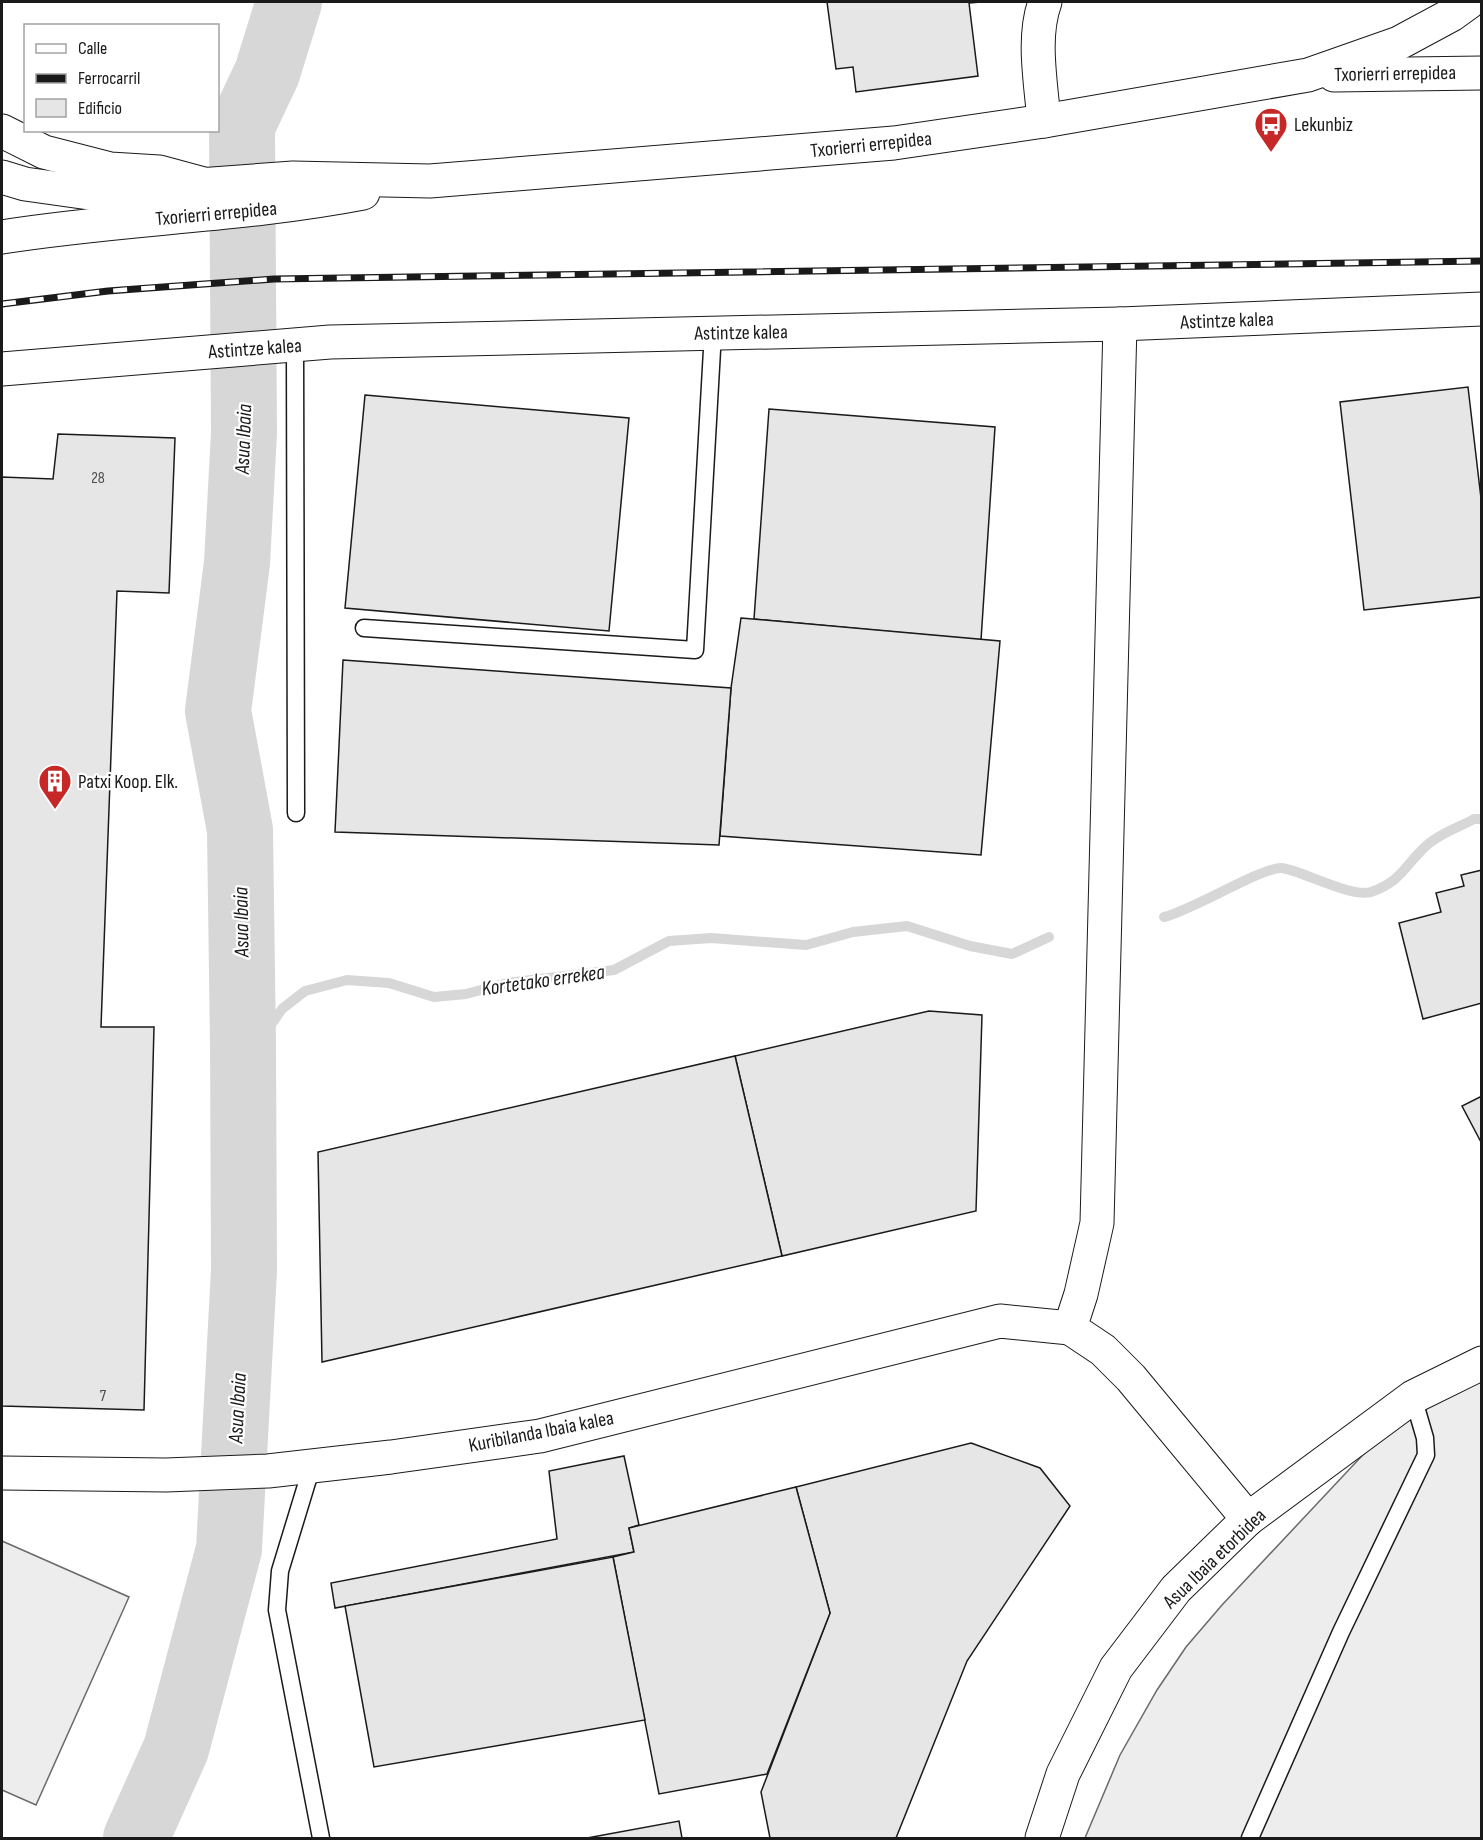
<svg xmlns="http://www.w3.org/2000/svg" width="1483" height="1840" font-family="'Sofia Sans Condensed',sans-serif">
	<style>
		.built { fill: #ededed; stroke: #6a6a6a; stroke-width: 1.5 }
		.lines { fill: none; stroke-linecap: round; stroke-linejoin: round }
		.stream { stroke: #d7d7d7; stroke-width: 10 }
		.river { stroke: #d7d7d7; stroke-width: 66 }
		.building { fill: #e6e6e6; stroke: #1a1a1a; stroke-width: 1.5 }
		.service-casing { stroke: #1a1a1a; stroke-width: 19 }
		.minor-casing { stroke: #1a1a1a; stroke-width: 35 }
		.tertiary-casing { stroke: #1a1a1a; stroke-width: 35 }
		.motorway-casing { stroke: #1a1a1a; stroke-width: 35 }
		.service { stroke: #fff; stroke-width: 16 }
		.minor { stroke: #fff; stroke-width: 33 }
		.tertiary { stroke: #fff; stroke-width: 33 }
		.motorway { stroke: #fff; stroke-width: 33 }
		.rail-casing { stroke: #1a1a1a; stroke-width: 7 }
		.rail { stroke: #fff; stroke-width: 4.5; stroke-dasharray: 14; stroke-linecap: butt }
		.labels { text-anchor: middle; stroke-width: 4.5; stroke-linejoin: round; paint-order: stroke }
		.number-label { font-size: 16px; fill: #4d4d4d }
		.street-label { font-size: 20px; fill: #1a1a1a; stroke: #fff }
		.poi-label { font-size: 20px; fill: #1a1a1a; stroke: #fff; text-anchor: start }
		.water-label { font-size: 21px; font-style: italic; fill: #1a1a1a; stroke: #fff }
	</style>
	<rect width="100%" height="100%" fill="#fff"/>
	<g class="built">
		<polygon points="1481,1372 1481,1838 1085,1838 1120,1755 1157,1690 1186,1647 1222,1605 1374,1443"/>
		<polygon points="2,1541 129,1597 36,1805 2,1790"/>
	</g>
	<g class="lines">
		<g class="stream">
			<path d="M 1164,917 C 1191,911 1264,866 1282,868 C 1303,871 1351,898 1371,892 C 1402,881 1404,866 1426,846 C 1438,834 1460,827 1474,819 L 1482,819"/>
			<polyline points="241,1068 282,1009 305,991 347,980 389,983 434,997 466,994 507,983 614,970 669,941 711,938 806,945 853,932 907,926 970,946 1012,954 1049,937"/>
		</g>
		<polyline class="river" points="136,1838 176,1749 229,1549 244,1270 243,1044 240,830 218,711 237,563 244,433 242,126 267,73 289,2"/>
	</g>
	<g class="building">
		<polygon points="827,2 981,2 969,3 978,76 856,92 853,67 836,69"/>
		<polygon points="1468,387 1482,507 1482,597 1364,610 1340,402"/>
		<polygon points="365,395 629,418 609,631 345,608"/>
		<polygon points="769,409 995,427 981,640 754,619"/>
		<polygon points="58,434 175,438 169,593 117,591 101,1027 154,1027 144,1410 2,1406 2,477 53,479"/>
		<polygon points="741,618 1000,641 981,855 720,836 731,688"/>
		<polygon points="343,660 731,688 719,845 335,832"/>
		<polygon points="1482,870 1482,1003 1423,1019 1399,923 1441,912 1436,893 1464,886 1461,875"/>
		<polygon points="929,1011 982,1015 976,1211 782,1256 735,1056"/>
		<polygon points="735,1056 782,1256 322,1362 318,1152"/>
		<polygon points="1482,1096 1482,1144 1462,1106"/>
		<polygon points="971,1443 1040,1468 1070,1506 967,1661 896,1838 770,1838 761,1792 830,1613 796,1487"/>
		<polygon points="624,1456 639,1525 629,1528 634,1552 335,1608 331,1583 557,1539 549,1471"/>
		<polygon points="796,1487 830,1613 767,1774 659,1794 613,1557 634,1552 629,1528"/>
		<polygon points="613,1557 645,1720 374,1767 345,1606"/>
		<polygon points="679,1821 682,1838 587,1838"/>
	</g>
	<g class="lines">
		<defs>
			<g id="service">
				<polyline points="295,345 296,813"/>
				<polyline points="364,628 695,650 713,332"/>
				<polyline points="312,1466 280,1571 277,1610 321,1838"/>
				<polyline points="1250,1838 1341,1632 1426,1455 1425,1438 1413,1397"/>
			</g>
			<g id="minor">
				<path d="M 1044,121 C 1041,83 1032,37 1045,2"/>
				<polyline points="1120,324 1097,1223 1081,1294 1070,1328 1103,1350 1131,1378 1248,1519"/>
				<polyline points="2,369 330,342 1120,324 1482,309"/>
				<polyline points="2,1473 166,1475 268,1471 391,1457 540,1436 1000,1321 1070,1328"/>
				<polyline points="1042,1838 1063,1774 1116,1668 1176,1589 1248,1519 1413,1397 1482,1363"/>
			</g>
			<g id="tertiary">
				<polyline points="1334,75 1482,73"/>
				<polyline points="2,177 25,184 89,193 293,178 430,181 894,143 1044,121 1308,75 1399,43 1451,15 1469,2"/>
				<path d="M 2,237 C 122,218 243,216 363,193"/>
			</g>
			<polyline id="motorway" points="2,131 44,152 110,169 159,172 207,185"/>
		</defs>
		<use href="#service" class="service-casing"/>
		<use href="#minor" class="minor-casing"/>
		<use href="#tertiary" class="tertiary-casing"/>
		<use href="#motorway" class="motorway-casing"/>
		<use href="#service" class="service"/>
		<use href="#minor" class="minor"/>
		<use href="#tertiary" class="tertiary"/>
		<use href="#motorway" class="motorway"/>
		<defs>
			<polyline id="rail" points="2,304 108,291 274,279 1482,261"/>
		</defs>
		<use href="#rail" class="rail-casing"/>
		<use href="#rail" class="rail"/>
	</g>
	<defs>
		<symbol id="bus-pin" viewBox="-11 -11 22 30"><path d="M0 17L-7.5 6A9.5 9.5 0 1 1 7.5 6Z" fill="#c62828" stroke="#fff"/><path d="M-5-6H5V4H4V6H2V4H-2V6H-4V4H-5ZM-3.5-4V0h7V-4ZM-3.5 1.2v1.5H-2V1.2ZM2 1.2v1.5H3.5V1.2Z" fill="#fff"/></symbol>
		<symbol id="building-pin" viewBox="-11 -11 22 30"><path d="M0 17L-7.5 6A9.5 9.5 0 1 1 7.5 6Z" fill="#c62828" stroke="#fff"/><path d="M-4-6H4V6H1V3H-1V6H-4ZM-2.5-4.3h1.7v1.8h-1.7ZM.8-4.3h1.7v1.8H.8ZM-2.5-1h1.7V.8h-1.7ZM.8-1h1.7V.8H.8Z" fill="#fff"/></symbol>
	</defs>
	<g fill-rule="evenodd">
		<use href="#bus-pin" x="1252" y="105" width="38" height="52"/>
		<use href="#building-pin" x="36" y="762" width="38" height="52"/>
	</g>
	<g class="labels">
		<g class="number-label">
			<text x="98" y="483">28</text>
			<text x="103" y="1401">7</text>
		</g>
		<g class="street-label">
			<text transform="translate(1395 73) rotate(-1)" y="7">Txorierri errepidea</text>
			<text transform="translate(871 144) rotate(-6)" y="7">Txorierri errepidea</text>
			<text transform="translate(216 213) rotate(-5)" y="7">Txorierri errepidea</text>
			<text transform="translate(1227 320) rotate(-2)" y="7">Astintze kalea</text>
			<text transform="translate(741 332) rotate(-1)" y="7">Astintze kalea</text>
			<text transform="translate(255 348) rotate(-4)" y="7">Astintze kalea</text>
			<text transform="translate(541 1431) rotate(-11)" y="7">Kuribilanda Ibaia kalea</text>
			<text transform="translate(1214 1558) rotate(-44)" y="7">Asua Ibaia etorbidea</text>
		</g>
		<g class="poi-label">
			<text x="1294" y="131">Lekunbiz</text>
			<text x="78" y="788">Patxi Koop. Elk.</text>
		</g>
		<g class="water-label">
			<text transform="translate(243 439) rotate(-88)" y="7">Asua Ibaia</text>
			<text transform="translate(241 922) rotate(-91)" y="7">Asua Ibaia</text>
			<text transform="translate(543 980) rotate(-8)" y="7">Kortetako errekea</text>
			<text transform="translate(237 1408) rotate(-87)" y="7">Asua Ibaia</text>
		</g>
	</g>
	<rect width="1483" height="1840" fill="none" stroke="#1a1a1a" stroke-width="6"/>
	<rect x="24" y="24" width="195" height="108" fill="#ffffff" stroke="#a3a3a3" stroke-width="1.5"/>
	<rect x="36" y="44" width="30" height="9" fill="#ffffff" stroke="#a3a3a3" stroke-width="1.5"/>
	<text x="78" y="54" font-size="18" fill="#1a1a1a">Calle</text>
	<rect x="36" y="74" width="30" height="9" fill="#1a1a1a" stroke="#a3a3a3" stroke-width="1.5"/>
	<text x="78" y="84" font-size="18" fill="#1a1a1a">Ferrocarril</text>
	<rect x="36" y="99" width="30" height="18" fill="#e6e6e6" stroke="#a3a3a3" stroke-width="1.5"/>
	<text x="78" y="114" font-size="18" fill="#1a1a1a">Edificio</text>
</svg>
